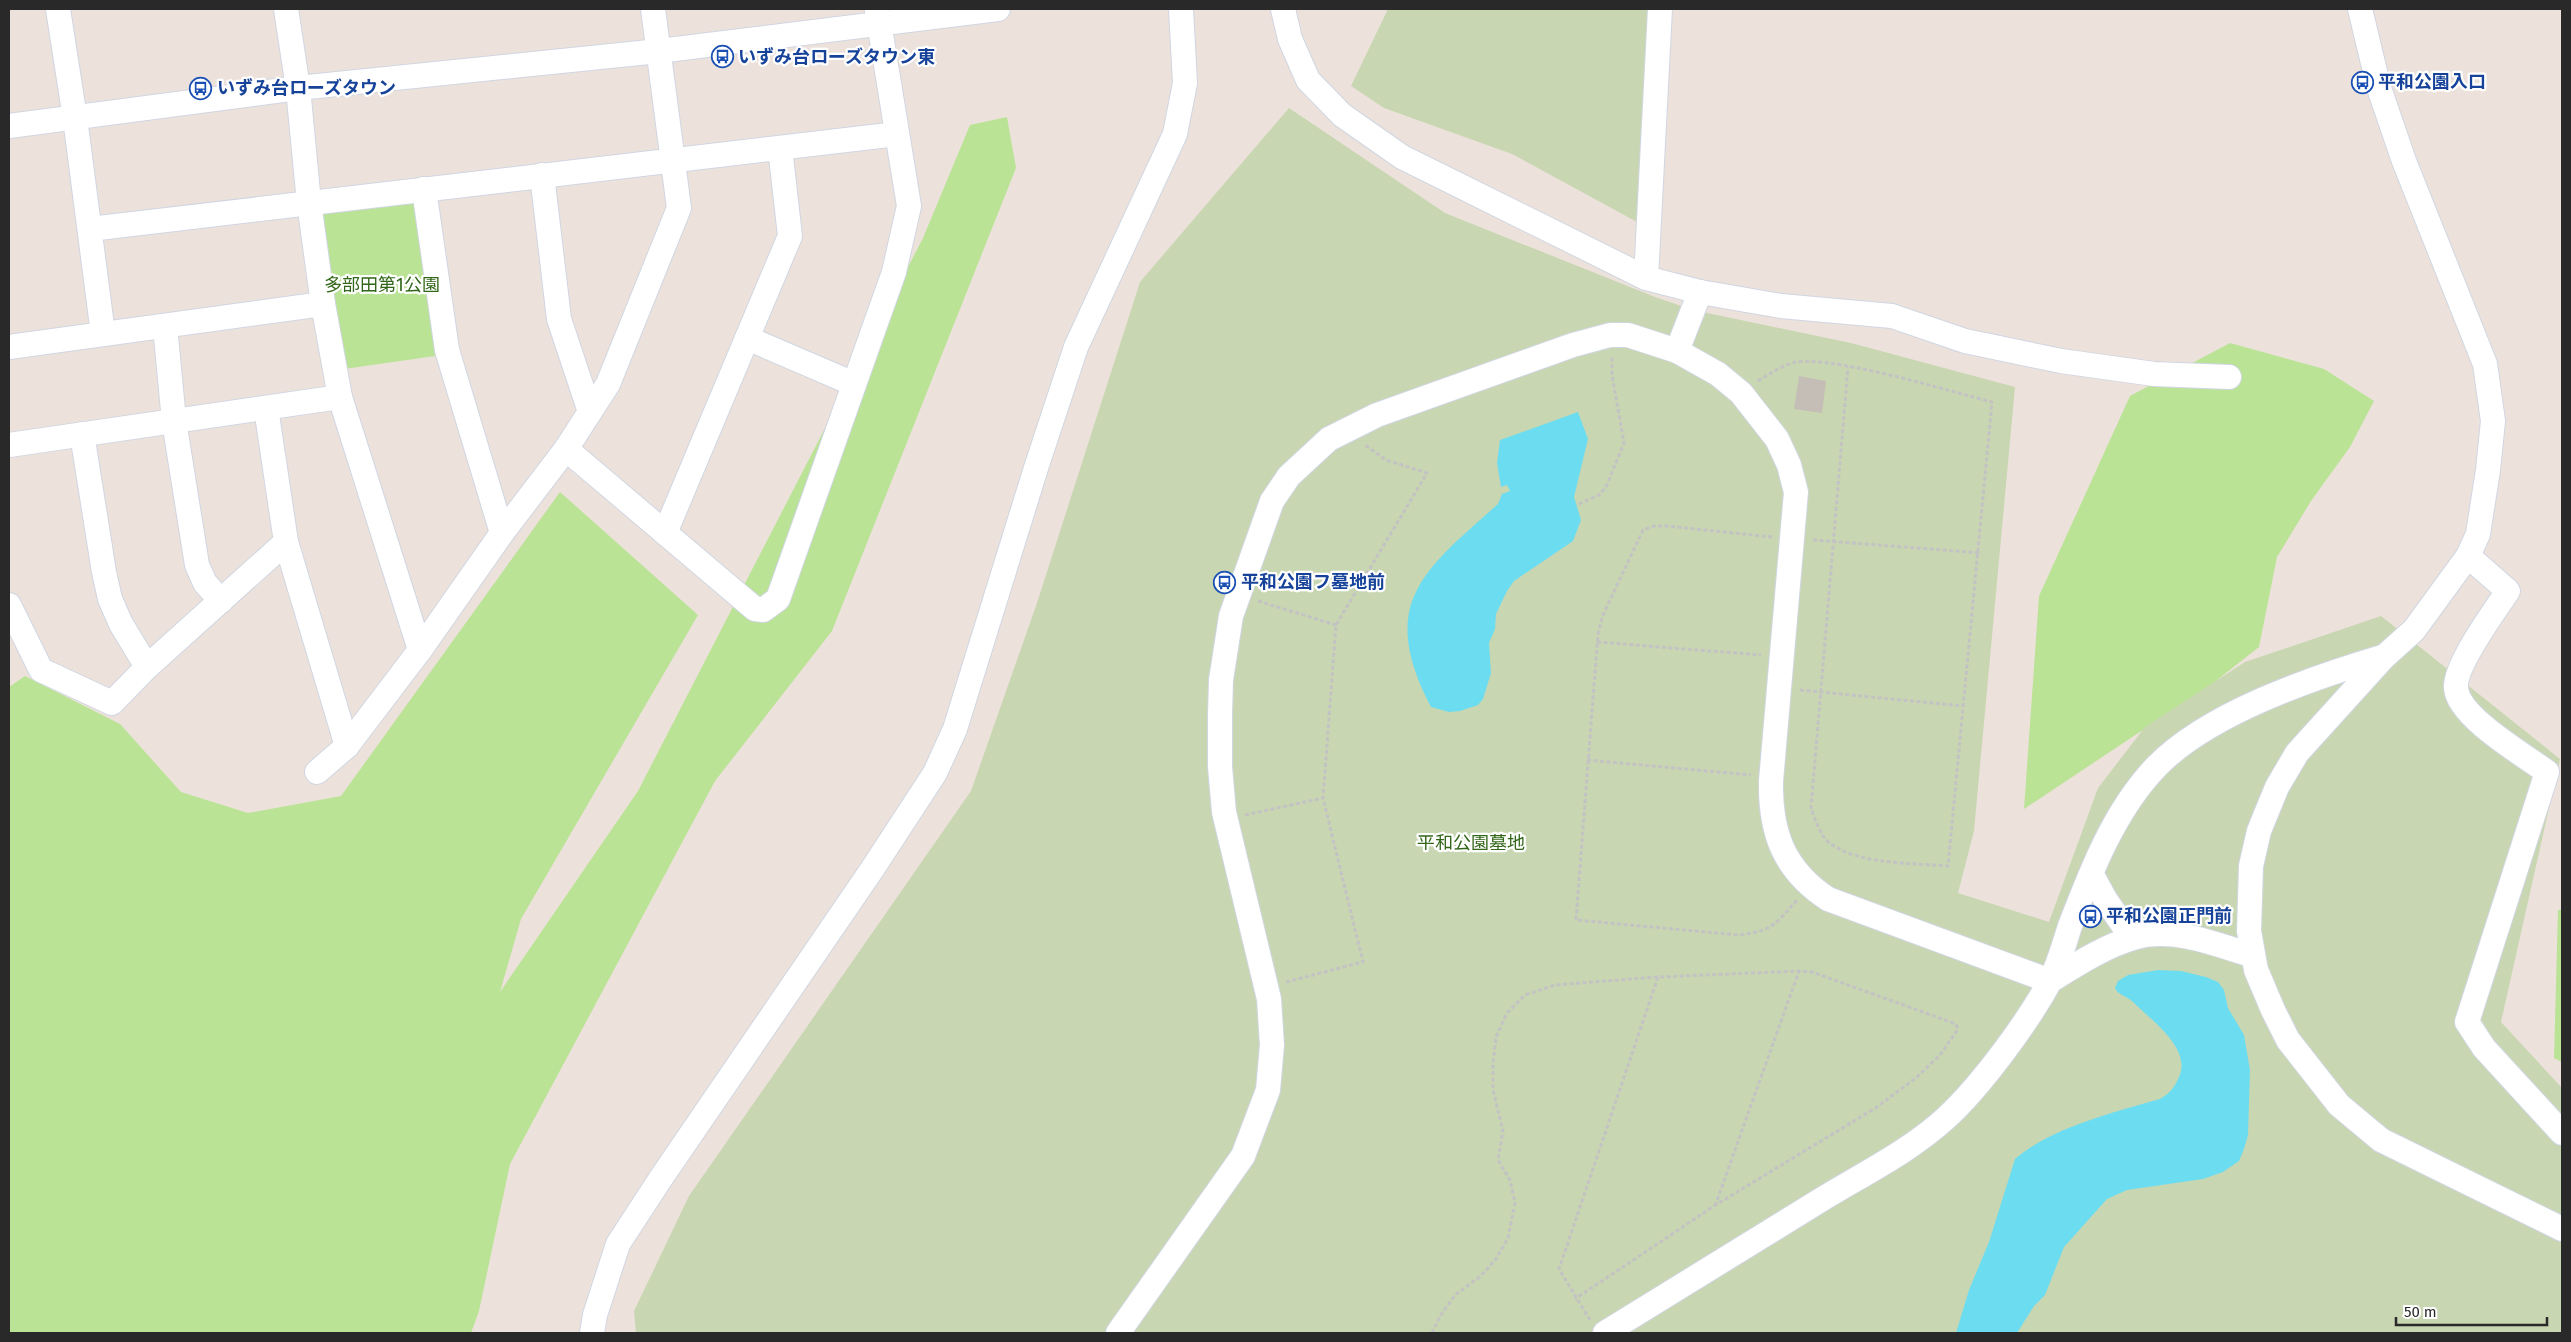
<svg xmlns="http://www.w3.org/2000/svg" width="2571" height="1342" font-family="'Fira Sans','Noto Sans JP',sans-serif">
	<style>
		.green { fill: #bae396 }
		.cemetery { fill: #c8d6b2 }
		.water { fill: #6cddf0 }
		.building { fill: #c4beb6 }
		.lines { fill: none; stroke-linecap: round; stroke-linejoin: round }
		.minor-casing { stroke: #d0d6e2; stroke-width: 26 }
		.path { stroke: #c3c3c3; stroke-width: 3; stroke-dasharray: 4 2.5; stroke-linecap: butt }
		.minor { stroke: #fff; stroke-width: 24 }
		.labels { text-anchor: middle; stroke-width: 4.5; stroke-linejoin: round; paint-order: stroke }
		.transit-label { font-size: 18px; font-weight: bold; fill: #164399; stroke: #fff; text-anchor: start }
		.park-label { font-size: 18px; fill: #326719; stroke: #fff }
	</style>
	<rect width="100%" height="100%" fill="#ece2db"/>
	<g class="green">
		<polygon points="1007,117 1016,168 832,631 715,781 510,1164 479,1311 471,1333 9,1333 9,687 25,676 120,724 181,792 248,813 341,796 560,492 698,615 521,919 500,992 638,791 923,238 970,125"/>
		<polygon points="414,198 442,355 344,369 322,214 327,206"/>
		<polygon points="2230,343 2324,369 2374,401 2350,447 2311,501 2277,557 2259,647 2212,684 2024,809 2039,596 2130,396"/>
		<polygon points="2558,910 2562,910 2562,1062 2554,1058"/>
	</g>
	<g class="cemetery">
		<polygon points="1388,9 1655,9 1637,222 1512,154 1384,108 1351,86"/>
		<polygon points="1289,108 1445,213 1655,297 1693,310 1851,343 2015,387 1974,831 1958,893 2049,922 2098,788 2145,727 2245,662 2381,616 2560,759 2501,1022 2562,1088 2562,1333 636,1333 634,1311 689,1196 971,791 1037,603 1140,282"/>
	</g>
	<g class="water">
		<path d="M 1578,412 L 1588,439 L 1574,497 L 1581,520 L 1573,541 L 1514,581 L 1507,591 L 1496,614 L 1495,629 L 1489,643 L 1491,673 L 1483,699 L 1478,705 L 1460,711 L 1449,712 L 1431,707 C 1377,603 1423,571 1498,504 L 1502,494 L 1510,491 L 1507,485 L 1501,487 L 1497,463 L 1500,440 Z"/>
		<path d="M 2158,970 L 2181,971 L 2206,977 L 2218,982 L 2224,990 L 2228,1008 L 2244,1035 L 2250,1070 L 2248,1135 L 2244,1149 L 2239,1161 L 2223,1172 L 2203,1179 L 2127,1190 L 2107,1199 L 2064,1247 L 2045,1295 L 2034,1306 L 2017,1333 L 1956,1333 L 1969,1290 L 1989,1242 L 2015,1159 C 2050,1128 2115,1112 2160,1099 C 2169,1094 2174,1088 2178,1079 C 2194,1050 2152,1021 2133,1002 C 2127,996 2119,996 2115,988 L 2118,981 L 2128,975 Z"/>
	</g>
	<polygon class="building" points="1799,376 1826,381 1822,413 1794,409"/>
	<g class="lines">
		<defs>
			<g id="minor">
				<polyline points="58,9 75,118 103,334"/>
				<polyline points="286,9 298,88 309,203 323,304 340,397 420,650"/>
				<polyline points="1283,9 1290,39 1308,80 1342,115 1402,157 1646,278 1700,292 1781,306 1892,316 1965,341 2061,361 2154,374 2229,377"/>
				<polyline points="2360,9 2379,88 2404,161 2485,364 2493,421 2488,470 2478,534 2468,556 2414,630 2384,657 2297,753 2277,787 2259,831 2251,866 2249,931 2256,970 2273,1010 2288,1040 2339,1105 2381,1140 2562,1229"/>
				<polyline points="9,126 298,88 659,51 998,9"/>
				<polyline points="542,175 559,319 590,412"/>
				<polyline points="424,189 447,350 502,533"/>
				<polyline points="90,229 897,134"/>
				<polyline points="1646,278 1660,9"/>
				<polyline points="165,326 174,421 197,565 205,583 221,601"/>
				<polyline points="747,338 854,384"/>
				<polyline points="9,347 323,304"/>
				<polyline points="1677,351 1700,292"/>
				<polyline points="266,408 286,542 347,746"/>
				<polyline points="82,434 104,572 110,599 121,624 147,667"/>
				<polyline points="9,445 340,397"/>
				<polyline points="566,449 755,609 763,610 778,599 894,272 909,206 877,10"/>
				<polyline points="665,533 790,236 780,148"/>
				<path d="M 2468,556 L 2508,591 C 2495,610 2454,666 2456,688 C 2458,717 2524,755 2547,772 L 2467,1022 L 2484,1048 L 2562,1133"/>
				<polyline points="9,605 41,670 112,703 147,667 286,542"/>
				<polyline points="317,772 347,746 420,650 502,533 566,449 608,384 679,208 653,9"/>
				<polyline points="2092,875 2105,899 2132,938"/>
				<path d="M 2050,981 C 2076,965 2103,947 2133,938 C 2172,926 2216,944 2253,956"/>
				<polyline points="592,1333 595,1315 618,1244 661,1178 873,868 935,773 955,729 1036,468 1076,347 1175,134 1185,83 1181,9"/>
				<path d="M 1118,1333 L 1243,1156 L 1268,1090 L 1272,1045 L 1269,999 L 1224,812 L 1220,767 L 1220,714 L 1221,680 L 1231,616 L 1272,501 L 1289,476 L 1329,439 L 1377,415 L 1573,345 L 1610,335 L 1628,335 L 1677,351 L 1718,374 L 1741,393 L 1777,439 L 1789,465 L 1796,492 L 1771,781 C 1770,833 1784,870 1828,899 L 2050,981"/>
				<path d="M 1605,1333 C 1678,1288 1751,1243 1824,1198 C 1865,1173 1910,1151 1946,1118 C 1980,1087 2028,1022 2050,981 C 2059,964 2064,944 2070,926 C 2091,871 2115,809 2157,766 C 2209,713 2312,678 2382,657"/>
			</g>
		</defs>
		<use href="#minor" class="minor-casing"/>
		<g class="path">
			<path d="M 1758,381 C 1769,374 1780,367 1792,363 C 1826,353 1952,392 1992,402 L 1948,866 C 1914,863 1861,865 1831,844 C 1821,838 1815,819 1811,808 L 1848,367"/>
			<polyline points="1579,504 1599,495 1606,487 1624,443 1612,375 1612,357"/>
			<path d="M 1772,537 L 1667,526 L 1654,526 L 1643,530 L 1603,615 L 1598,634 L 1576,920 L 1739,935 C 1772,931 1776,924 1797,900"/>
			<polyline points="1813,540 1982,553"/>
			<polyline points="1258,601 1336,625"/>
			<polyline points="1597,642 1761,655"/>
			<polyline points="1800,690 1963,706"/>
			<polyline points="1587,760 1751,775"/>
			<polyline points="1245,815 1323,798"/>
			<polyline points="1286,982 1363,962 1323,798 1336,625 1427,473 1386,460 1365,445"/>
			<polyline points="1715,1206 1799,971"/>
			<polyline points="1590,1320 1559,1269 1658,977"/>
			<polyline points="1432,1333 1440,1316 1456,1294 1481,1276 1496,1259 1508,1238 1515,1203 1510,1180 1498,1160 1503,1131 1493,1090 1493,1064 1496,1037 1507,1013 1525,995 1555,985 1658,977 1799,971 1812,972 1956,1024 1958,1029 1940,1055 1917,1077 1877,1107 1714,1206 1575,1299"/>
		</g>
		<use href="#minor" class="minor"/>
	</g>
	<defs>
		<symbol id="bus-ring" viewBox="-11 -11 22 22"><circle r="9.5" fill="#fff" stroke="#1a4fb4" stroke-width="1.5"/><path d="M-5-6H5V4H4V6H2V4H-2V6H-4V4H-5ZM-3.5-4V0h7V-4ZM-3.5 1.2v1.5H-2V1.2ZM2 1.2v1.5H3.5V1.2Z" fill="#1a4fb4"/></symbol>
	</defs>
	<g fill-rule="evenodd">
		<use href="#bus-ring" x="710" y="44" width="25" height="25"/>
		<use href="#bus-ring" x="2350" y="70" width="25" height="25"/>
		<use href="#bus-ring" x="188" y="76" width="25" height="25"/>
		<use href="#bus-ring" x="1212" y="570" width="25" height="25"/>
		<use href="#bus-ring" x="2078" y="904" width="25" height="25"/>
	</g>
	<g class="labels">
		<g class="transit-label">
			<text x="738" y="63">いずみ台ローズタウン東</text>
			<text x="2378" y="88">平和公園入口</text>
			<text x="217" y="94">いずみ台ローズタウン</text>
			<text x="1241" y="588">平和公園フ墓地前</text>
			<text x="2106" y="922">平和公園正門前</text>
		</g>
		<g class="park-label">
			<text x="382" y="291">多部田第1公園</text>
			<text x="1471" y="849">平和公園墓地</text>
		</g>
	</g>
	<rect width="2571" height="1342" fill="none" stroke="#292929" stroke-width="20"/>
	<path d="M2396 1317v8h151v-8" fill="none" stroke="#292929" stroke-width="2.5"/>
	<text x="2404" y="1317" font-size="15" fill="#292929" stroke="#ffffff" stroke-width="4" paint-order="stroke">50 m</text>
</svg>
